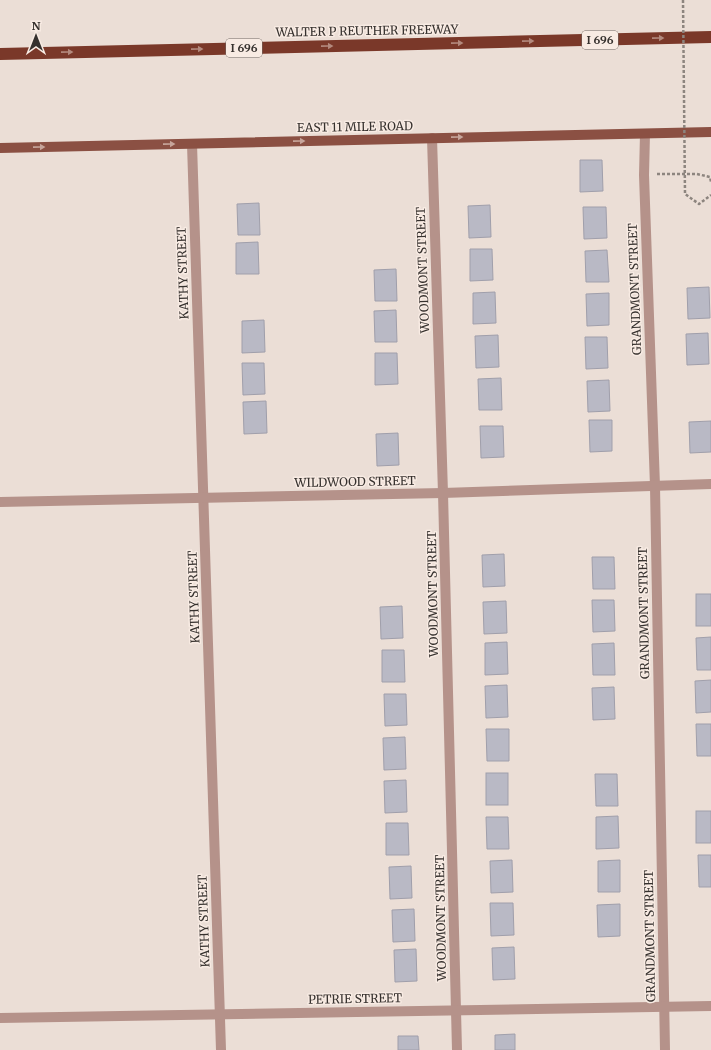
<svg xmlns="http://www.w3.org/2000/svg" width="711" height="1050" font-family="Merriweather,serif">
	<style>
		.building { fill: #b9b9c5; stroke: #a09fab }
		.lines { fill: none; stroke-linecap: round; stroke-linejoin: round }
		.path { stroke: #8d857f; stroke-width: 2.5; stroke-dasharray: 3 2; stroke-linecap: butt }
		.minor { stroke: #b5928a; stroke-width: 10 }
		.major { stroke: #8b5043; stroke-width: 10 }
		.highway { stroke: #7a3829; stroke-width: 12 }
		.path-bridge { stroke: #8d857f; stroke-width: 2.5; stroke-dasharray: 3 2; stroke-linecap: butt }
		.oneway { fill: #b3897d }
		.oneway2 { fill: #c7a59b }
		.labels { text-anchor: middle; stroke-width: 3; stroke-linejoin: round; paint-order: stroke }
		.shield { fill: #f8ebe3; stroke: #706964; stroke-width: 1 }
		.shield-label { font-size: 11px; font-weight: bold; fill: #36312e }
		.street-label { font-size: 12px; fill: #36312e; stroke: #f8ebe3 }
	</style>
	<rect width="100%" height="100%" fill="#ebded6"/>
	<g class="building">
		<polygon points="580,160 602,160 603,191 580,192"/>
		<polygon points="259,203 260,235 238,235 237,204"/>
		<polygon points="490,205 491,237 469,238 468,206"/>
		<polygon points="583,207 606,207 607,238 584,239"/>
		<polygon points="258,242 259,274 236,274 236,243"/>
		<polygon points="470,249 492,249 493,280 470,281"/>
		<polygon points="607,250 609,282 586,282 585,251"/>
		<polygon points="396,269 397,301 375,301 374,270"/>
		<polygon points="709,287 710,318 688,319 687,288"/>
		<polygon points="495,292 496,323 473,324 473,293"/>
		<polygon points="609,293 609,325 587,326 586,294"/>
		<polygon points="396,310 397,342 375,342 374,311"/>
		<polygon points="264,320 265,352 242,353 242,321"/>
		<polygon points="708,333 709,364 687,365 686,334"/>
		<polygon points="498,335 499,367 476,368 475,336"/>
		<polygon points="585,337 607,337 608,368 586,369"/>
		<polygon points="375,353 397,353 398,384 375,385"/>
		<polygon points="242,363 264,363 265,394 243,395"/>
		<polygon points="501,378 502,410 479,410 478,379"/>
		<polygon points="609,380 610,411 588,412 587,381"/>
		<polygon points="266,401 267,433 244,434 243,402"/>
		<polygon points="589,420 612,420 612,451 590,452"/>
		<polygon points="711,421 711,452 690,453 689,422"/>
		<polygon points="480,426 503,426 504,457 481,458"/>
		<polygon points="398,433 399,465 377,466 376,434"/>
		<polygon points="504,554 505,586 483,587 482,555"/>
		<polygon points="592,557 614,557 615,589 593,589"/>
		<rect x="696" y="594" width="15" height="32"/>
		<polygon points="592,600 614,600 615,631 593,632"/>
		<polygon points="506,601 507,633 484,634 483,602"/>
		<polygon points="402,606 403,638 381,639 380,607"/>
		<polygon points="711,637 711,670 697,670 696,638"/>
		<polygon points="507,642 508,674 485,675 485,643"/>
		<polygon points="614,643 615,675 593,675 592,644"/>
		<polygon points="382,650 404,650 405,682 382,682"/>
		<polygon points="711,680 711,712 696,713 695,681"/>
		<polygon points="507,685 508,717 486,718 485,686"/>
		<polygon points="614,687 615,719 593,720 592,688"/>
		<polygon points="384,694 406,694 407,725 385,726"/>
		<polygon points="696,724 711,724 711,756 697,756"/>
		<polygon points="486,729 509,729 509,761 487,761"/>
		<polygon points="405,737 406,769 384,770 383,738"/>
		<rect x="486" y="773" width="22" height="32"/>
		<polygon points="595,774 617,774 618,806 596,806"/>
		<polygon points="406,780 407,812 385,813 384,781"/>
		<rect x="696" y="811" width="15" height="32"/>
		<polygon points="618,816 619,848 596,849 596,817"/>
		<polygon points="486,817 508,817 509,849 487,849"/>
		<polygon points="386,823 408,823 409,855 386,855"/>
		<polygon points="698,855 711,855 711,887 699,887"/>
		<polygon points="512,860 513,892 491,893 490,861"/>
		<polygon points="620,860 620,892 598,892 598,861"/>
		<polygon points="411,866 412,898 390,899 389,867"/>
		<polygon points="490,903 513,903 514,935 491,936"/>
		<polygon points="620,904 620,936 598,937 597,905"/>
		<polygon points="414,909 415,941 393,942 392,910"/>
		<polygon points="514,947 515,979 493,980 492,948"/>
		<polygon points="416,949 417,981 395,982 394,950"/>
		<polygon points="515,1034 515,1050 495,1050 495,1035"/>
		<polygon points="398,1036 418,1036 419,1050 398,1050"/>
	</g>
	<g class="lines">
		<polyline class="path" points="657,174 697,174 710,177 711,182"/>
		<g class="minor">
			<polyline points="645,134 644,175 655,486 665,1050"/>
			<polyline points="432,138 443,493 457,1050"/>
			<polyline points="192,144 221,1050"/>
			<polyline points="0,502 443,493 711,484"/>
			<polyline points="0,1018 711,1006"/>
		</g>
		<polyline class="major" points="0,148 711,132"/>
		<polyline class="highway" points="0,54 711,37"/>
		<polyline class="path-bridge" points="683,0 685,194 699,204 711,195"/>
	</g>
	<defs><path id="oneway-solid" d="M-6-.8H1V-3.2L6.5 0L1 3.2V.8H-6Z"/></defs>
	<g class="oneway">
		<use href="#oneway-solid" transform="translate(658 38) rotate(-1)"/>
		<use href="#oneway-solid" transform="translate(528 41) rotate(-1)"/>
		<use href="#oneway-solid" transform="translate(457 43) rotate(-1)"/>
		<use href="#oneway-solid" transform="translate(327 46) rotate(-1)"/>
		<use href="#oneway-solid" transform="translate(197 49) rotate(-1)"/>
		<use href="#oneway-solid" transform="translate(67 52) rotate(-1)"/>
	</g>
	<g class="oneway2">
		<use href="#oneway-solid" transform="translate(457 137) rotate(-1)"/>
		<use href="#oneway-solid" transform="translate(299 141) rotate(-1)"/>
		<use href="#oneway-solid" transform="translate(169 144) rotate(-1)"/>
		<use href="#oneway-solid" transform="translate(39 147) rotate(-1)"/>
	</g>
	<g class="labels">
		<g class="shield">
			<rect x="582" y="31" width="36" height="18" rx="3"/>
			<rect x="226" y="39" width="36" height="18" rx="3"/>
		</g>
		<g class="shield-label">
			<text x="600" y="44">I 696</text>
			<text x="244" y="52">I 696</text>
		</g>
		<g class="street-label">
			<text transform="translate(367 31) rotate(-1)" y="4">WALTER P REUTHER FREEWAY</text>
			<text transform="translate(355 127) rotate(-1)" y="4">EAST 11 MILE ROAD</text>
			<text transform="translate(423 270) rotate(-92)" y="4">WOODMONT STREET</text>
			<text transform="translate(183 273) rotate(-92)" y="4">KATHY STREET</text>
			<text transform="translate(635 289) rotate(-92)" y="4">GRANDMONT STREET</text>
			<text transform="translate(355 482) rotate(-1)" y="4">WILDWOOD STREET</text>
			<text transform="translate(433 594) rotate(-91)" y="4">WOODMONT STREET</text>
			<text transform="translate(194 597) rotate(-92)" y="4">KATHY STREET</text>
			<text transform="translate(644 613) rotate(-91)" y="4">GRANDMONT STREET</text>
			<text transform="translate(441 918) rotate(-91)" y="4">WOODMONT STREET</text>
			<text transform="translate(204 921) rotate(-92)" y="4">KATHY STREET</text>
			<text transform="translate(650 936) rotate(-91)" y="4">GRANDMONT STREET</text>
			<text transform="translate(355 999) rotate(-1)" y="4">PETRIE STREET</text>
		</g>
	</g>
	<g transform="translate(36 36)" stroke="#f8ebe3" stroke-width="3" paint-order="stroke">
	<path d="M0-3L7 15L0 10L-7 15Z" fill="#36312e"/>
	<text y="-6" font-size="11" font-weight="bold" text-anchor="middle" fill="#36312e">N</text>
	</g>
</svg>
